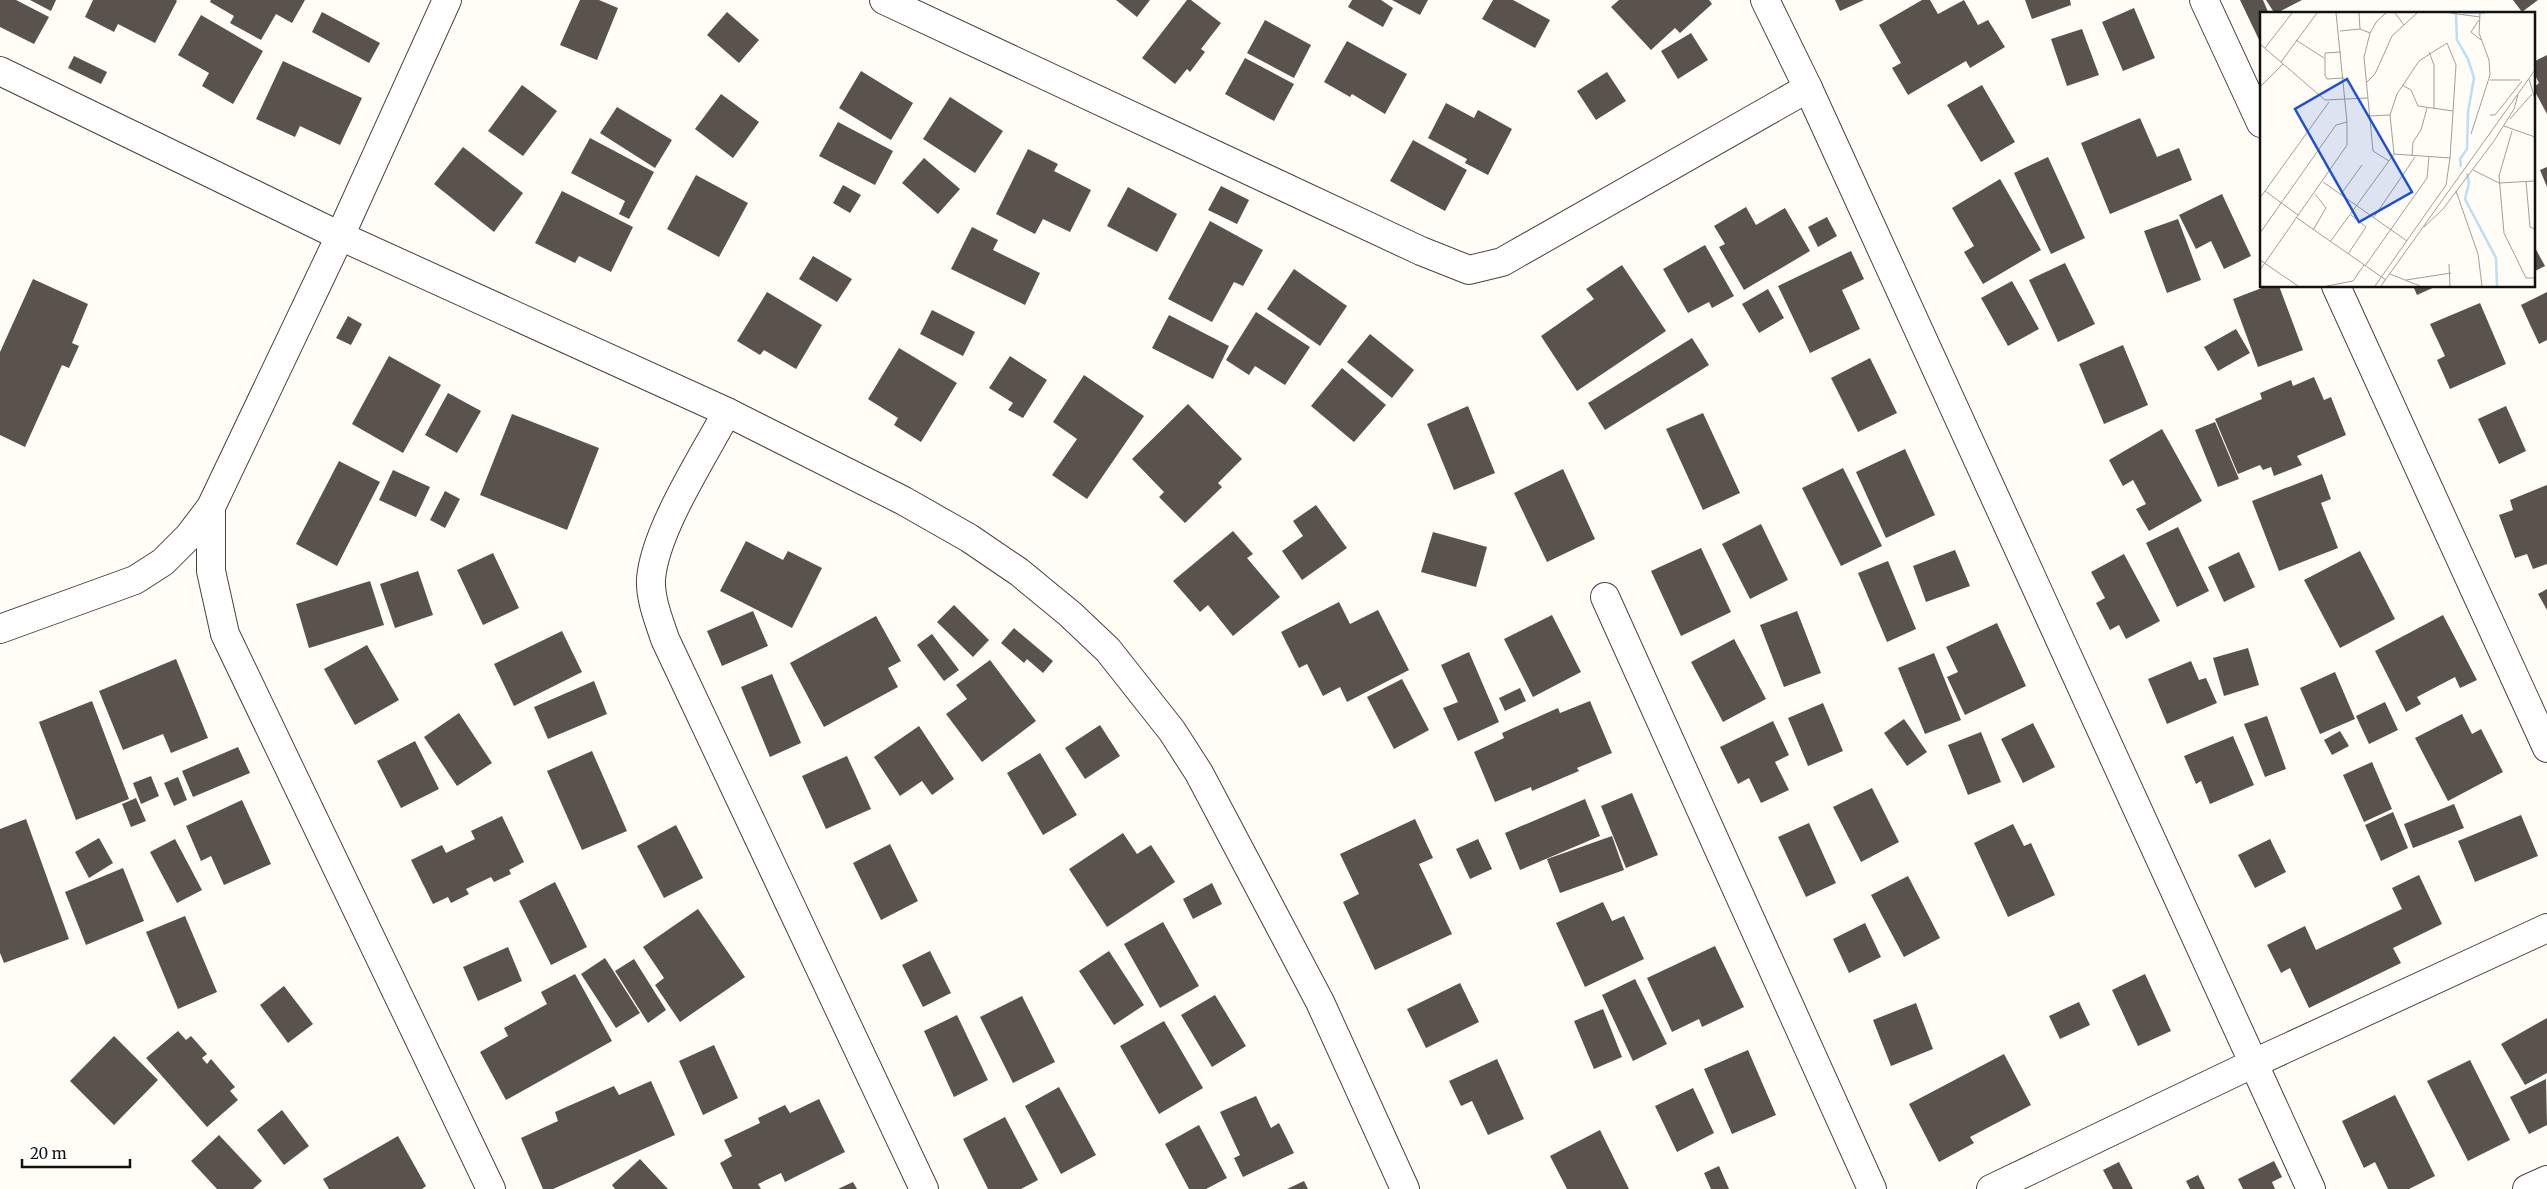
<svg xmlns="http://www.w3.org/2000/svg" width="2547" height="1189" font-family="Merriweather,serif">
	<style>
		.building { fill: #5a524d }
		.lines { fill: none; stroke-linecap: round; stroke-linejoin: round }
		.minor-casing { stroke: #444; stroke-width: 30 }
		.minor { stroke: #fff; stroke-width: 28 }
		.inset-river { fill: none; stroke: #b9e0f7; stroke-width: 2.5 }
		.inset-road { fill: none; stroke: #a09f9a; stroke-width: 1 }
		.view { fill: #1d4ed8; fill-opacity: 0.15; stroke: #1d4ed8; stroke-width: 2.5 }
		.inset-edge { fill: none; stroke: #111; stroke-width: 2.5 }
	</style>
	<rect width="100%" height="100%" fill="#fffdf5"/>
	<g class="building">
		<polygon points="0,0 16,0 49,17 34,44 0,27"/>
		<polygon points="30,0 56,0 51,11"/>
		<polygon points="93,0 176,0 177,1 155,43 118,24 114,32 85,17"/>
		<polygon points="211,0 305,0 292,23 276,14 261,40 230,23 234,16 210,2"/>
		<polygon points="580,0 599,0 618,8 597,60 560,45"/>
		<polygon points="1116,0 1150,0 1137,17"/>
		<polygon points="1187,0 1191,0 1221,23 1201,49 1205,52 1190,72 1187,69 1175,84 1142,58"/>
		<polygon points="1352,0 1381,0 1393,8 1383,27 1348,7"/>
		<polygon points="1392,0 1428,0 1420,15"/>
		<polygon points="1493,0 1513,0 1550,20 1535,48 1482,19"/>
		<polygon points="1619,0 1709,0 1712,4 1680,33 1675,28 1651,50 1611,7"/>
		<polygon points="1835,0 1864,0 1840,11"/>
		<polygon points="1922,0 1930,0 1938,14 1964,0 1978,25 1988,20 2005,47 1970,68 1966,61 1908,95 1892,68 1901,63 1879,25"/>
		<polygon points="2025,0 2070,0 2071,5 2032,19"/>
		<polygon points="2240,0 2263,0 2269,14 2261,14 2261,44"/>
		<polygon points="2266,0 2302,0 2275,14"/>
		<polygon points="2513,0 2538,0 2522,12"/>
		<polygon points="2134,8 2155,58 2123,71 2102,22"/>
		<polygon points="322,12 380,43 369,63 312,32"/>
		<polygon points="727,12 759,40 739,63 707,35"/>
		<polygon points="201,15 263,51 233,104 202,86 209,73 178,55"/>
		<polygon points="1265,20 1311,45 1294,78 1247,53"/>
		<polygon points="2082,29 2099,75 2067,86 2051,39"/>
		<polygon points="1691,33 1708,60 1678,79 1661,51"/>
		<polygon points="1347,41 1407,74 1385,114 1352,94 1350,97 1324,82"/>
		<polygon points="2547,55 2547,114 2533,88 2539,83 2533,71 2533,62"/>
		<polygon points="74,56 107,72 101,84 68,68"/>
		<polygon points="1245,58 1294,84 1274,121 1225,94"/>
		<polygon points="283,61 362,98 340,145 300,126 295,137 256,119"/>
		<polygon points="861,71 913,103 891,140 839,108"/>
		<polygon points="1607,72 1626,101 1596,120 1577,91"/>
		<polygon points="522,85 557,111 523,156 488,131"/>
		<polygon points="1982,85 2015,142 1981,162 1947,105"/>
		<polygon points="721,94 759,122 733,158 695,129"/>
		<polygon points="950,97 1003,131 975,173 923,139"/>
		<polygon points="1446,103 1474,118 1478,110 1512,129 1488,175 1465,163 1467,159 1428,138"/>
		<polygon points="617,107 672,140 655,168 600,133"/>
		<polygon points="2140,118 2157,157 2179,148 2192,180 2110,214 2081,143"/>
		<polygon points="838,122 893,151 875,185 819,156"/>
		<polygon points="590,138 654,172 629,219 619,214 625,201 571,173"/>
		<polygon points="1413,140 1467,170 1445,211 1390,181"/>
		<polygon points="463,147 523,193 494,232 434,184"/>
		<polygon points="1028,149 1058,164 1054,171 1091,190 1070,232 1043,219 1035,234 996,214"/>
		<polygon points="2048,157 2085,238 2051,254 2014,173"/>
		<polygon points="924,158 960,189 938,214 902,183"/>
		<polygon points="2547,167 2547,187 2540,170"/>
		<polygon points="696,175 748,203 719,257 667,229"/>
		<polygon points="2000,179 2041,250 1983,284 1964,252 1974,246 1952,208"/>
		<polygon points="843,185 861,195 850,213 833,203"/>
		<polygon points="1221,186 1249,200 1237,224 1208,210"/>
		<polygon points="1128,187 1177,214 1157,252 1107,226"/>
		<polygon points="562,191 633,227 611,272 579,256 575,263 535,243"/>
		<polygon points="2222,194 2251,256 2224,269 2211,241 2196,249 2179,215"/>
		<polygon points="1746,207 1756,225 1785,208 1810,251 1744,290 1719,247 1725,244 1714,226"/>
		<polygon points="1827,217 1837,236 1818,247 1808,227"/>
		<polygon points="2178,219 2201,280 2167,293 2144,231"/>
		<polygon points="1210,221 1263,250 1243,286 1234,282 1212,322 1168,299"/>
		<polygon points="972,227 998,240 993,250 1040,273 1025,305 951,269"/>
		<polygon points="2533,244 2545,266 2533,272"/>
		<polygon points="1705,245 1734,296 1712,308 1709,302 1688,313 1663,269"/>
		<polygon points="1851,251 1864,279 1842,290 1860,329 1810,353 1778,286"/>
		<polygon points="813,256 852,279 837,302 799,279"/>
		<polygon points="2065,263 2095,324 2058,342 2029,280"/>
		<polygon points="1622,265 1666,331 1577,391 1541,336 1594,299 1586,289"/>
		<polygon points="1294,269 1347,306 1320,346 1267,309"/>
		<polygon points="33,279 88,304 72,343 79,346 69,368 62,365 25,447 0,435 0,352"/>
		<polygon points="2012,281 2039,329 2008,346 1981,298"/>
		<polygon points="2267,286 2279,286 2303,350 2258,367 2233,299"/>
		<polygon points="2413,286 2437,286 2417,295"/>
		<polygon points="1768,289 1784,318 1759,333 1742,304"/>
		<polygon points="767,292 822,325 796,369 764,350 760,355 737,341"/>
		<polygon points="2547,292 2547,340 2539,344 2521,305"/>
		<polygon points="2480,303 2506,364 2450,389 2437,360 2445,356 2430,324"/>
		<polygon points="932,310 975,332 963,356 920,334"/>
		<polygon points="1256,312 1310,347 1285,385 1255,366 1249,375 1226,360"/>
		<polygon points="1169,315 1229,346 1213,379 1152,348"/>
		<polygon points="348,316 362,324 351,345 336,338"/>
		<polygon points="2236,329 2250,353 2218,371 2204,347"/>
		<polygon points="1370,334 1414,370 1392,398 1347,362"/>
		<polygon points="1692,338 1709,365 1605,430 1588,403"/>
		<polygon points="2123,345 2148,405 2104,424 2079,364"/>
		<polygon points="899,348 957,383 921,442 894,425 898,418 868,399"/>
		<polygon points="389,356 441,385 403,453 352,424"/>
		<polygon points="1010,356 1047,380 1023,418 1008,410 1013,403 989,388"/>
		<polygon points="1870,358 1897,413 1858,432 1831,378"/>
		<polygon points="1342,368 1386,405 1354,442 1311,406"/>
		<polygon points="1084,375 1144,416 1087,499 1052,475 1077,439 1053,422"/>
		<polygon points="2314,377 2324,400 2331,397 2346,435 2297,456 2302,465 2274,476 2271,467 2263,470 2260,465 2238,474 2215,419 2262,399 2260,393 2291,380 2293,386"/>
		<polygon points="448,393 481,411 457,453 425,435"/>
		<polygon points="1188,404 1242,459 1218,483 1222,487 1185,523 1159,497 1164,492 1132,459"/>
		<polygon points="1468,406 1495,473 1454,490 1427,424"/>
		<polygon points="2506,406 2526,451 2499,464 2478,419"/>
		<polygon points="1703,413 1740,493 1703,510 1666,429"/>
		<polygon points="512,414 599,448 567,530 480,495"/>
		<polygon points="2215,422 2239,479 2218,487 2195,430"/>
		<polygon points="2162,429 2202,501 2149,531 2136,509 2146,504 2133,480 2123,486 2109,460"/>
		<polygon points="1905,449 1935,515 1886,538 1856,472"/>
		<polygon points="339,461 380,482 337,566 296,544"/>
		<polygon points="1843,468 1882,546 1841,566 1802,488"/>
		<polygon points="1563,469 1595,539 1547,562 1514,493"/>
		<polygon points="393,470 430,487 416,517 379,500"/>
		<polygon points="2322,474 2331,499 2321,503 2338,548 2279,571 2252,501"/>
		<polygon points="2547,485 2547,564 2533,569 2527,554 2515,558 2499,515 2513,510 2510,500"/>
		<polygon points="445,491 460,499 445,528 430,520"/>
		<polygon points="1316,505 1347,548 1302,580 1282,551 1303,536 1293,521"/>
		<polygon points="1761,524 1788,580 1750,599 1722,544"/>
		<polygon points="2178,527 2209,591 2177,607 2146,543"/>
		<polygon points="1233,531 1253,554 1247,558 1280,597 1233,636 1208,605 1200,612 1173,581"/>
		<polygon points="1433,532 1487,547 1476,587 1421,572"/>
		<polygon points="746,541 783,560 788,551 822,568 792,628 720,591"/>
		<polygon points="1701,548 1731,612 1681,636 1651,571"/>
		<polygon points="1955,550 1970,586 1926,602 1913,566"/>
		<polygon points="2360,551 2395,619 2340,648 2304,580"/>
		<polygon points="2239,552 2255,587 2224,602 2208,567"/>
		<polygon points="493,553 519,608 483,625 457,570"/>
		<polygon points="2124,554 2160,621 2126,639 2119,625 2110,630 2096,603 2105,598 2091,572"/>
		<polygon points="1888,561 1916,629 1887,642 1858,573"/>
		<polygon points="418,571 433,615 395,628 380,584"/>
		<polygon points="370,581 384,625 309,648 296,604"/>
		<polygon points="2547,589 2547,610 2538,594"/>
		<polygon points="1339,602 1350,624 1378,610 1409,670 1347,702 1340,687 1323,696 1307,664 1299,668 1281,632"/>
		<polygon points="954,605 989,640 973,657 937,622"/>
		<polygon points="753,611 768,646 722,666 707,631"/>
		<polygon points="1797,611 1821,673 1784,687 1760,625"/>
		<polygon points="1552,615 1581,672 1533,697 1504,639"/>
		<polygon points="2443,615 2477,680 2460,688 2455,677 2417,697 2421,704 2406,712 2375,651"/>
		<polygon points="876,616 901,661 888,668 898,687 824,727 790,663"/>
		<polygon points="1997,623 2026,686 1965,715 1947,677 1958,672 1946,647"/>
		<polygon points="1014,628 1053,661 1043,673 1027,659 1024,663 1001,643"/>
		<polygon points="562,631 582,672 514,706 494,664"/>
		<polygon points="932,634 959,670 944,681 917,645"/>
		<polygon points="1734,639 1766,699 1723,722 1691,662"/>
		<polygon points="367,645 399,700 355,725 324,669"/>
		<polygon points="2248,648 2259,685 2224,696 2213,658"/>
		<polygon points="1469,652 1499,722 1458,741 1443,708 1458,702 1441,665"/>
		<polygon points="1934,653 1961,720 1925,734 1898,668"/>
		<polygon points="176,659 208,738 171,753 163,734 123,750 99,691"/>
		<polygon points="990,660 1036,721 982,762 946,714 967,699 956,685"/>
		<polygon points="2191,661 2199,680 2206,678 2217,703 2167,724 2148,679"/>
		<polygon points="2335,672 2355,719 2320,734 2300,688"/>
		<polygon points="772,674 801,743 770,757 741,687"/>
		<polygon points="1402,679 1429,730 1394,749 1367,697"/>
		<polygon points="594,681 607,714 548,739 534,707"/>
		<polygon points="1520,688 1526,701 1505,711 1499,698"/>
		<polygon points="92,701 129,799 76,820 39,722"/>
		<polygon points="1590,701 1612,753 1577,768 1579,771 1532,791 1531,787 1495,802 1474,752 1504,738 1502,733 1558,708 1560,713"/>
		<polygon points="2385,702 2398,730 2369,744 2356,716"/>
		<polygon points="1823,703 1843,751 1808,766 1788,718"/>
		<polygon points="459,713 492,763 457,786 424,737"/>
		<polygon points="2462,714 2472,734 2481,729 2503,772 2448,801 2415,738"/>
		<polygon points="2267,716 2286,769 2265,777 2244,724"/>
		<polygon points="1904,719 1927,752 1907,766 1884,733"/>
		<polygon points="1773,721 1789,755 1775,762 1789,790 1761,803 1749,778 1738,784 1720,747"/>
		<polygon points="2033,723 2055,767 2023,783 2001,739"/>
		<polygon points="1100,725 1120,756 1085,779 1065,748"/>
		<polygon points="919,726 954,779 932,795 922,781 900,796 874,757"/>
		<polygon points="2340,731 2349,746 2332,755 2324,740"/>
		<polygon points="1981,732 2001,782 1968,795 1948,745"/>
		<polygon points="2233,736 2254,785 2210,804 2201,781 2196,784 2184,756"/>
		<polygon points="415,741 439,789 401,808 377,761"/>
		<polygon points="238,747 250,773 193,797 182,771"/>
		<polygon points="592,751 627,831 582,850 547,771"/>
		<polygon points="1040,753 1077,815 1043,835 1007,773"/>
		<polygon points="847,756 871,809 826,829 802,776"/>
		<polygon points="2372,762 2392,809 2364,822 2343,775"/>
		<polygon points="151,776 159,796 141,804 133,783"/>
		<polygon points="178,777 187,800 174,806 164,783"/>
		<polygon points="1872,788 1899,842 1861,862 1833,807"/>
		<polygon points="1632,793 1658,855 1626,868 1601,806"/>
		<polygon points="136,798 146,821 131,827 122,804"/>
		<polygon points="1585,799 1600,836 1520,870 1505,833"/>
		<polygon points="242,800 271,864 224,885 211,856 201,861 186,826"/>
		<polygon points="2454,804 2464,828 2413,848 2404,824"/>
		<polygon points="2393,812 2408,848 2381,861 2365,825"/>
		<polygon points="2521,815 2538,856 2475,882 2458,841"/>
		<polygon points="502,816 524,862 509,870 511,874 494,882 491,877 466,889 469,894 451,903 448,897 433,904 411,860 442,845 446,853 475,839 471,831"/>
		<polygon points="26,819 69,939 4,963 0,953 0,829"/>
		<polygon points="1415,819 1433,858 1419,864 1452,934 1375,970 1343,902 1359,894 1340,854"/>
		<polygon points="1809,823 1836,883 1806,897 1778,837"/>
		<polygon points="2013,824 2024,846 2031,843 2055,895 2008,917 1974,843"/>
		<polygon points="676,825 703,878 664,898 637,846"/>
		<polygon points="1123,833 1137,854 1151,845 1175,882 1107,927 1069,869"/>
		<polygon points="1612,836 1624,870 1560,893 1547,859"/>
		<polygon points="99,838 113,863 89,878 75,852"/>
		<polygon points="175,839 202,890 177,903 150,852"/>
		<polygon points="1478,839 1492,869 1470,879 1456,849"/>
		<polygon points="2270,839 2286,872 2255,888 2238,855"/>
		<polygon points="890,844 918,901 881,920 853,863"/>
		<polygon points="123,868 144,921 86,945 65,892"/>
		<polygon points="2419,875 2442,924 2393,948 2401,963 2309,1008 2290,968 2281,973 2267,945 2305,926 2316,950 2402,909 2392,888"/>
		<polygon points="1908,876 1940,938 1904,957 1871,895"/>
		<polygon points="555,882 587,947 551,965 519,901"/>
		<polygon points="1212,883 1222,904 1193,919 1183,899"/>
		<polygon points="1603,902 1612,921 1624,916 1644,959 1585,987 1556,923"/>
		<polygon points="698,909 745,977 680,1022 655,985 664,978 643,947"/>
		<polygon points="185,916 217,992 178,1009 146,932"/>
		<polygon points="1163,922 1199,986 1160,1008 1124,944"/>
		<polygon points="1865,923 1881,957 1849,973 1833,939"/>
		<polygon points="1715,946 1744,1007 1702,1027 1699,1019 1672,1032 1647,978"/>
		<polygon points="508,947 522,981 478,1001 463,967"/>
		<polygon points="930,951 951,993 923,1007 902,965"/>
		<polygon points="1109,951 1144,1005 1114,1025 1079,971"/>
		<polygon points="605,958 640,1013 616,1028 581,974"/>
		<polygon points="634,959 666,1010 648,1023 615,971"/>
		<polygon points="575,974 612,1041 506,1100 480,1052 508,1036 504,1028 547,1004 541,992"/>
		<polygon points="2145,974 2171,1031 2138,1046 2112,990"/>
		<polygon points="1635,979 1667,1044 1633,1061 1602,995"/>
		<polygon points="1460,983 1479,1022 1426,1048 1407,1009"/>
		<polygon points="284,986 313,1024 288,1043 260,1005"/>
		<polygon points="1215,995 1246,1046 1212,1067 1181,1015"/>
		<polygon points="1022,996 1055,1062 1013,1083 980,1017"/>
		<polygon points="2079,1002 2090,1025 2060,1039 2049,1016"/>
		<polygon points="1916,1003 1933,1049 1891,1066 1873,1020"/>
		<polygon points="1603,1009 1622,1057 1594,1069 1574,1021"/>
		<polygon points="957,1015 988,1080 954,1097 924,1031"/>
		<polygon points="2547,1018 2547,1073 2525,1085 2501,1044"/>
		<polygon points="1164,1021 1203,1088 1159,1114 1120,1046"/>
		<polygon points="178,1031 186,1040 191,1036 207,1054 202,1058 207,1064 211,1059 235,1087 230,1091 238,1100 207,1127 146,1058"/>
		<polygon points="114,1036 158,1080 114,1125 70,1081"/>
		<polygon points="714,1045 738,1098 703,1115 679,1061"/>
		<polygon points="1748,1050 1776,1115 1732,1134 1704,1069"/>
		<polygon points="2004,1054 2031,1105 1970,1137 1974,1143 1939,1162 1909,1104"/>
		<polygon points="1497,1059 1524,1119 1488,1135 1472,1101 1461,1106 1449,1081"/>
		<polygon points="2470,1060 2510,1140 2468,1161 2427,1081"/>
		<polygon points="2546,1079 2547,1125 2529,1134 2510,1097"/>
		<polygon points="651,1081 675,1135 553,1189 543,1189 521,1138 558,1121 555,1112 614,1086 619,1095"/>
		<polygon points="1059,1087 1096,1155 1061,1174 1025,1106"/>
		<polygon points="1693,1088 1714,1133 1677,1152 1655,1106"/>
		<polygon points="2395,1095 2435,1176 2409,1189 2388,1189 2375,1162 2364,1168 2342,1121"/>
		<polygon points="1256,1096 1271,1128 1279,1123 1294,1153 1243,1177 1234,1158 1240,1155 1220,1112"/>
		<polygon points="819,1099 845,1152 785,1182 781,1173 758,1184 761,1189 733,1189 720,1163 732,1156 724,1140 760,1123 758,1118 785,1105 790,1113"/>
		<polygon points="282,1110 309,1146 284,1165 257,1130"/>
		<polygon points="1005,1117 1038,1180 1021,1189 988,1189 963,1139"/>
		<polygon points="1199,1125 1227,1178 1206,1189 1189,1189 1165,1144"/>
		<polygon points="1600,1130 1629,1189 1567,1189 1550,1156"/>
		<polygon points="219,1135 262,1181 253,1189 217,1189 191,1161"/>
		<polygon points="398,1136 426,1186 422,1189 329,1189 323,1179"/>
		<polygon points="640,1159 668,1189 615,1189 612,1185"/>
		<polygon points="2274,1161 2282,1177 2272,1182 2275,1189 2243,1189 2238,1179"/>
		<polygon points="2119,1162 2133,1189 2113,1189 2103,1170"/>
		<polygon points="1719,1166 1729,1189 1711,1189 1704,1173"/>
		<polygon points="2198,1175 2205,1189 2190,1189 2186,1181"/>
		<polygon points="1304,1181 1308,1189 1287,1189"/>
		<polygon points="853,1182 857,1189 838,1189"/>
	</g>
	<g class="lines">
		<defs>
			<g id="minor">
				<polyline points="884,0 1421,251 1469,270 1502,262 1808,88"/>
				<polyline points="1765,0 1808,88 2311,1189"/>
				<polyline points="2204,0 2261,123"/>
				<polyline points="0,71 340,236 727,412 904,501 969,538 1019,572 1070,614 1108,650 1172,731 1199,773 1320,1002 1405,1189"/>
				<polyline points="2336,286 2547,748"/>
				<path d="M 727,412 C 703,457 655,530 651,579 C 650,599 659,621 665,639 L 924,1189"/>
				<polyline points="211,507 211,571 225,634 491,1189"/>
				<polyline points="1605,597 1872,1189"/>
				<polyline points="0,629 135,580 163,562 189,536 211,507 340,236 447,0"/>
				<polyline points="1991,1189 2252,1064 2547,928"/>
				<polyline points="2527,1189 2547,1180"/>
			</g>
		</defs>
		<use href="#minor" class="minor-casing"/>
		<use href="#minor" class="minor"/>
	</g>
	<g transform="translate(2260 12)">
		<rect width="275" height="275" fill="#fffdf5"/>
		<path class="inset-river" d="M 203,1 L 225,1M 196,2 L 197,28 L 208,47 L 214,66 L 208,100 L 207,137 L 200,147 L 201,155M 207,161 L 209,171 L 205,187 L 236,246 L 237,274"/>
		<path class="inset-road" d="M 99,1 L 100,17M 126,1 L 117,9 L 110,21 L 104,45 L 113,139 L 129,149M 135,1 L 144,13M 190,1 L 220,5M 219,8 L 211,20 L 221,28M 80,19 L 100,17 L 110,21M 36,28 L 64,46M 0,32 L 65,88 L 108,86M 5,36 L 32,1M 81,40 L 65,41 L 65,63 L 67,67 L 84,66M 169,40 L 174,53 L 174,97M 21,50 L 57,1M 269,67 L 275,87M 230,68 L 260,68M 107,70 L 115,62 L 132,24 L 157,1M 142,73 L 151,78 L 158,94 L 193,99M 0,75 L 23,52M 130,103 L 137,82 L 159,49 L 187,31 L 196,53 L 190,146 L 134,142M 230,103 L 235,103 L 262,69M 250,107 L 272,82M 244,114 L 275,125M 252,119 L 239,164 L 244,221 L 266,266 L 275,266M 211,122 L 230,63 L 229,48 L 219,21 L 220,1M 152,144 L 153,130 L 161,118 L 167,96M 213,158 L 239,171 L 275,169M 266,169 L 270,215 L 275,217M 63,170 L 147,229M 5,179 L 38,203M 196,179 L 218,242 L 222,274M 81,182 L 102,153M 0,186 L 69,90M 114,205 L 155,145M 37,206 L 126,268M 164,215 L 183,197 L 234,129 L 254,97 L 258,83M 53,218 L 66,196 L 55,182M 0,221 L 76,113 L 87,110M 70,230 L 134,142 L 130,103 L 109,104M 88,242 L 106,215 L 91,203M 0,248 L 38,274M 189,252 L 190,274M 105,254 L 167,166 L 169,145M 0,258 L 87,133 L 87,110 L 76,1M 130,262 L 160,274M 146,268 L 191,261M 67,274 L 93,269 L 104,253M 115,274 L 186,173 L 190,146M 121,274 L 275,58"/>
		<path class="view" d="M 87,67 L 152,180 L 99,210 L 35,97 Z"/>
		<rect width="275" height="275" class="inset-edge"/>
	</g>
	<path d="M22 1159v8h108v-8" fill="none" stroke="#111111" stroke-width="2.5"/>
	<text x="30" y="1159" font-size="15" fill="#111111" stroke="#ffffff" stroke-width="4" paint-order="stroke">20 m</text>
</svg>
